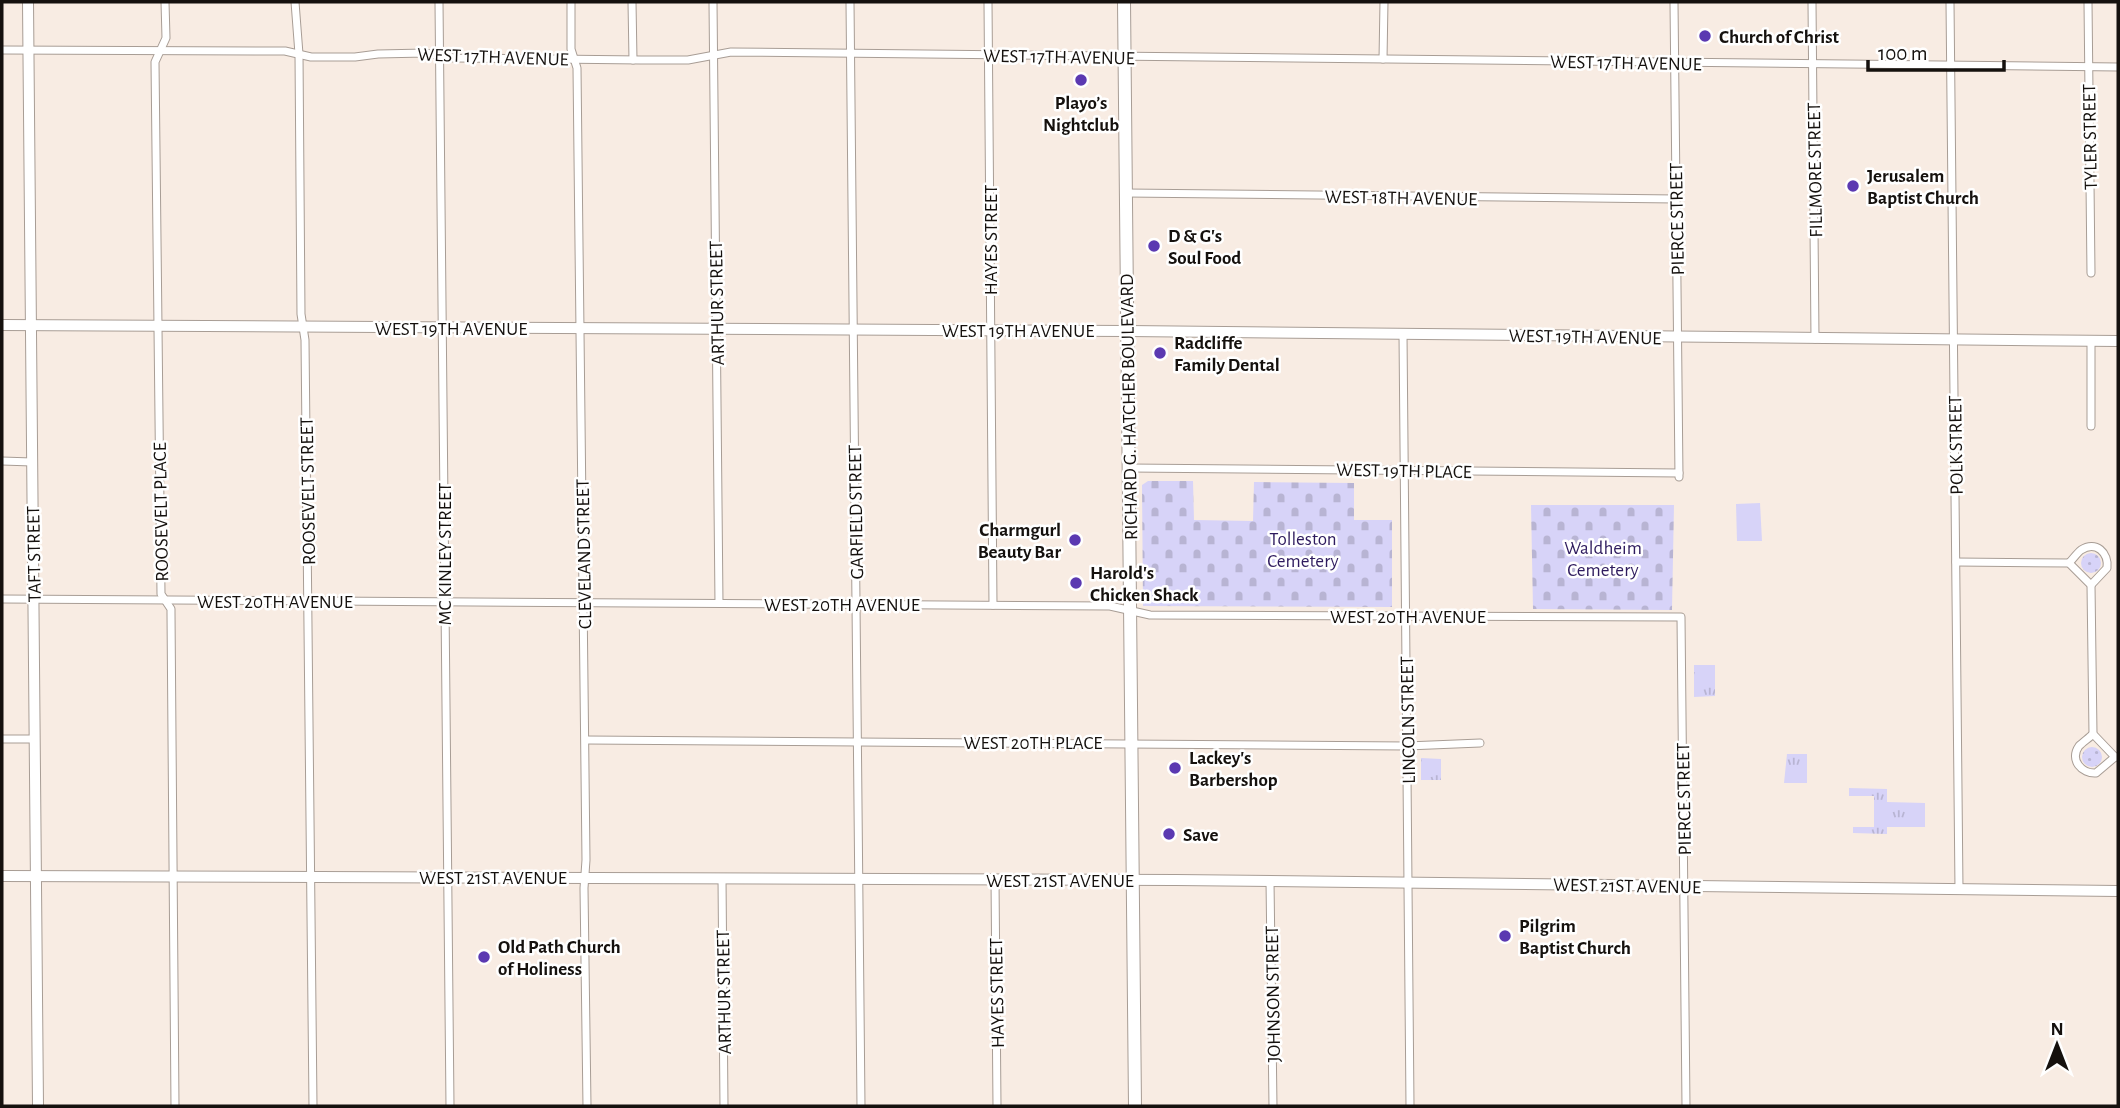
<svg xmlns="http://www.w3.org/2000/svg" width="2120" height="1108" font-family="'Alegreya Sans',sans-serif">
	<style>
		.grass { fill: url(#grass-dots) }
		.cemetery { fill: url(#cemetery-stones) }
		.park { fill: url(#park-tufts) }
		.garden { fill: #d7d3f8 }
		.lines { fill: none; stroke-linecap: round; stroke-linejoin: round }
		.street-casing { stroke: #a89d95; stroke-width: 9 }
		.secondary-casing { stroke: #a89d95; stroke-width: 12 }
		.primary-casing { stroke: #a89d95; stroke-width: 14 }
		.street { stroke: #fff; stroke-width: 7 }
		.secondary { stroke: #fff; stroke-width: 10 }
		.primary { stroke: #fff; stroke-width: 12 }
		.poi-dot { fill: #5b39b1; stroke: #fff; stroke-width: 2.5 }
		.labels { text-anchor: middle; stroke-width: 5; stroke-linejoin: round; paint-order: stroke }
		.poi-label { font-size: 19px; font-weight: bold; fill: #15110e; stroke: #fff; text-anchor: start }
		.street-label { font-size: 19px; fill: #15110e; stroke: #fff }
		.park-label { font-size: 19px; fill: #2e1b5e; stroke: #fff }
	</style>
	<defs>
		<pattern id="grass-dots" width="8" height="8" patternUnits="userSpaceOnUse" patternTransform="scale(1.75)"><rect width="8" height="8" fill="#d7d3f8"/><path d="M2 2h.1M6 6h.1" fill="none" stroke="#b8b4d3" stroke-width="1.8" stroke-linecap="round"/></pattern>
		<pattern id="cemetery-stones" width="16" height="16" patternUnits="userSpaceOnUse" patternTransform="scale(1.75)"><rect width="16" height="16" fill="#d7d3f8"/><path d="M2 7V4a2 2 0 0 1 4 0v3zM10 15v-3a2 2 0 0 1 4 0v3z" fill="#b8b4d3"/></pattern>
		<pattern id="park-tufts" width="24" height="20" patternUnits="userSpaceOnUse" patternTransform="scale(1.75)"><rect width="24" height="20" fill="#d7d3f8"/><path d="M3 7l-1-3M5 7V3M7 7l1-3M15 17l-1-3M17 17v-4M19 17l1-3" fill="none" stroke="#b8b4d3"/></pattern>
	</defs>
	<rect width="100%" height="100%" fill="#f8ece3"/>
	<g class="grass">
		<circle cx="2091" cy="563" r="10"/>
		<circle cx="2092" cy="757" r="10"/>
	</g>
	<g class="cemetery">
		<polygon points="1148,481 1193,481 1194,520 1253,521 1254,482 1354,483 1354,520 1392,520 1392,607 1143,606 1142,485"/>
		<polygon points="1531,505 1674,505 1672,610 1533,609"/>
	</g>
	<g class="park">
		<polygon points="1694,665 1715,665 1715,696 1694,697"/>
		<polygon points="1787,754 1807,754 1807,783 1784,783"/>
		<polygon points="1421,758 1441,759 1441,780 1421,780"/>
		<polygon points="1849,788 1887,789 1887,802 1925,803 1925,827 1887,827 1887,834 1853,833 1853,827 1874,827 1874,796 1849,796"/>
	</g>
	<polygon class="garden" points="1760,503 1762,541 1737,541 1736,504"/>
	<g class="lines">
		<defs>
			<g id="street">
				<polyline points="165,2 166,38 155,62 161,594 171,609 171,613 175,1106"/>
				<polyline points="295,2 299,54 301,314 305,340 313,1106"/>
				<polyline points="439,2 450,1106"/>
				<polyline points="571,2 571,49 577,68 586,860 584,888 587,1106"/>
				<polyline points="632,2 633,60"/>
				<polyline points="713,2 719,603"/>
				<polyline points="850,2 861,1106"/>
				<polyline points="988,2 993,605"/>
				<polyline points="1674,2 1679,477"/>
				<polyline points="1812,2 1815,339"/>
				<polyline points="1950,2 1959,889"/>
				<polyline points="2088,2 2091,273"/>
				<polyline points="2,50 285,51 311,57 355,57 378,54 425,53 454,58 641,60 688,60 731,52 2118,67"/>
				<polyline points="1383,59 1384,2"/>
				<polyline points="1126,193 1676,199"/>
				<polyline points="1403,334 1410,1106"/>
				<polyline points="2091,341 2091,426"/>
				<polyline points="2,461 32,462"/>
				<polyline points="1129,468 1679,473"/>
				<polyline points="1956,562 2069,563 2091,585 2093,734 2115,757 2118,757"/>
				<path d="M 2069,563 C 2073,559 2077,553 2081,550 C 2096,540 2109,553 2107,568 L 2091,585"/>
				<polyline points="2,599 1110,606 1150,615 1681,617 1686,1106"/>
				<path d="M 2093,734 C 2089,738 2083,742 2079,746 C 2069,760 2082,774 2096,773 L 2115,757"/>
				<polyline points="2,739 35,739"/>
				<polyline points="586,740 1407,746 1480,743"/>
				<polyline points="722,878 724,1106"/>
				<polyline points="995,879 997,1106"/>
				<polyline points="1270,881 1273,1106"/>
			</g>
			<g id="secondary">
				<polyline points="28,2 38,1106"/>
				<polyline points="2,325 1128,331 2118,341"/>
				<polyline points="2,876 1176,880 2118,891"/>
			</g>
			<polyline id="primary" points="1124,2 1135,1106"/>
		</defs>
		<use href="#street" class="street-casing"/>
		<use href="#secondary" class="secondary-casing"/>
		<use href="#primary" class="primary-casing"/>
		<use href="#street" class="street"/>
		<use href="#secondary" class="secondary"/>
		<use href="#primary" class="primary"/>
	</g>
	<g class="poi-dot">
		<circle cx="1705" cy="36" r="7"/>
		<circle cx="1081" cy="80" r="7"/>
		<circle cx="1853" cy="186" r="7"/>
		<circle cx="1154" cy="246" r="7"/>
		<circle cx="1160" cy="353" r="7"/>
		<circle cx="1075" cy="540" r="7"/>
		<circle cx="1076" cy="583" r="7"/>
		<circle cx="1175" cy="768" r="7"/>
		<circle cx="1169" cy="834" r="7"/>
		<circle cx="1505" cy="936" r="7"/>
		<circle cx="484" cy="957" r="7"/>
	</g>
	<g class="labels">
		<g class="poi-label">
			<text x="1719" y="43">Church of Christ</text>
			<text x="1081" y="109" text-anchor="middle">Playo’s<tspan x="1081" dy="22">Nightclub</tspan></text>
			<text x="1867" y="182">Jerusalem<tspan x="1867" dy="22">Baptist Church</tspan></text>
			<text x="1168" y="242">D &amp; G's<tspan x="1168" dy="22">Soul Food</tspan></text>
			<text x="1174" y="349">Radcliffe<tspan x="1174" dy="22">Family Dental</tspan></text>
			<text x="1061" y="536" text-anchor="end">Charmgurl<tspan x="1061" dy="22">Beauty Bar</tspan></text>
			<text x="1090" y="579">Harold's<tspan x="1090" dy="22">Chicken Shack</tspan></text>
			<text x="1189" y="764">Lackey's<tspan x="1189" dy="22">Barbershop</tspan></text>
			<text x="1183" y="841">Save</text>
			<text x="1519" y="932">Pilgrim<tspan x="1519" dy="22">Baptist Church</tspan></text>
			<text x="498" y="953">Old Path Church<tspan x="498" dy="22">of Holiness</tspan></text>
		</g>
		<g class="street-label">
			<text transform="translate(493 56) rotate(2)" y="7">WEST 17TH AVENUE</text>
			<text transform="translate(1059 56) rotate(1)" y="7">WEST 17TH AVENUE</text>
			<text transform="translate(1626 62) rotate(1)" y="7">WEST 17TH AVENUE</text>
			<text transform="translate(2089 137) rotate(-91)" y="7">TYLER STREET</text>
			<text transform="translate(1814 170) rotate(-91)" y="7">FILLMORE STREET</text>
			<text transform="translate(1401 197) rotate(1)" y="7">WEST 18TH AVENUE</text>
			<text transform="translate(1676 219) rotate(-91)" y="7">PIERCE STREET</text>
			<text transform="translate(990 240) rotate(-90)" y="7">HAYES STREET</text>
			<text transform="translate(716 303) rotate(-91)" y="7">ARTHUR STREET</text>
			<text x="451" y="335">WEST 19TH AVENUE</text>
			<text x="1018" y="337">WEST 19TH AVENUE</text>
			<text transform="translate(1585 336) rotate(1)" y="7">WEST 19TH AVENUE</text>
			<text transform="translate(1128 407) rotate(-91)" y="7">RICHARD G. HATCHER BOULEVARD</text>
			<text transform="translate(1955 445) rotate(-91)" y="7">POLK STREET</text>
			<text transform="translate(1404 470) rotate(1)" y="7">WEST 19TH PLACE</text>
			<text transform="translate(307 491) rotate(-91)" y="7">ROOSEVELT STREET</text>
			<text transform="translate(160 512) rotate(-91)" y="7">ROOSEVELT PLACE</text>
			<text transform="translate(855 512) rotate(-91)" y="7">GARFIELD STREET</text>
			<text transform="translate(33 554) rotate(-91)" y="7">TAFT STREET</text>
			<text transform="translate(444 554) rotate(-90)" y="7">MC KINLEY STREET</text>
			<text transform="translate(583 554) rotate(-91)" y="7">CLEVELAND STREET</text>
			<text x="275" y="608">WEST 20TH AVENUE</text>
			<text x="842" y="611">WEST 20TH AVENUE</text>
			<text x="1408" y="623">WEST 20TH AVENUE</text>
			<text transform="translate(1407 720) rotate(-91)" y="7">LINCOLN STREET</text>
			<text x="1033" y="749">WEST 20TH PLACE</text>
			<text transform="translate(1683 799) rotate(-91)" y="7">PIERCE STREET</text>
			<text x="493" y="884">WEST 21ST AVENUE</text>
			<text x="1060" y="887">WEST 21ST AVENUE</text>
			<text transform="translate(1627 885) rotate(1)" y="7">WEST 21ST AVENUE</text>
			<text transform="translate(723 992) rotate(-91)" y="7">ARTHUR STREET</text>
			<text transform="translate(996 993) rotate(-91)" y="7">HAYES STREET</text>
			<text transform="translate(1272 994) rotate(-91)" y="7">JOHNSON STREET</text>
		</g>
		<g class="park-label">
			<text x="1303" y="545">Tolleston<tspan x="1303" dy="22">Cemetery</tspan></text>
			<text x="1603" y="554">Waldheim<tspan x="1603" dy="22">Cemetery</tspan></text>
		</g>
	</g>
	<rect width="2120" height="1108" fill="none" stroke="#15110e" stroke-width="7"/>
	<g transform="translate(2057 1045)" stroke="#ffffff" stroke-width="5" paint-order="stroke">
	<path d="M0-5L12 26L0 18L-12 26Z" fill="#15110e"/>
	<text y="-10" font-size="19" font-weight="bold" text-anchor="middle" fill="#15110e">N</text>
	</g>
	<path d="M1868 60v10h136v-10" fill="none" stroke="#15110e" stroke-width="3.5"/>
	<text x="1878" y="60" font-size="21" fill="#15110e" stroke="#ffffff" stroke-width="5" paint-order="stroke">100 m</text>
</svg>
